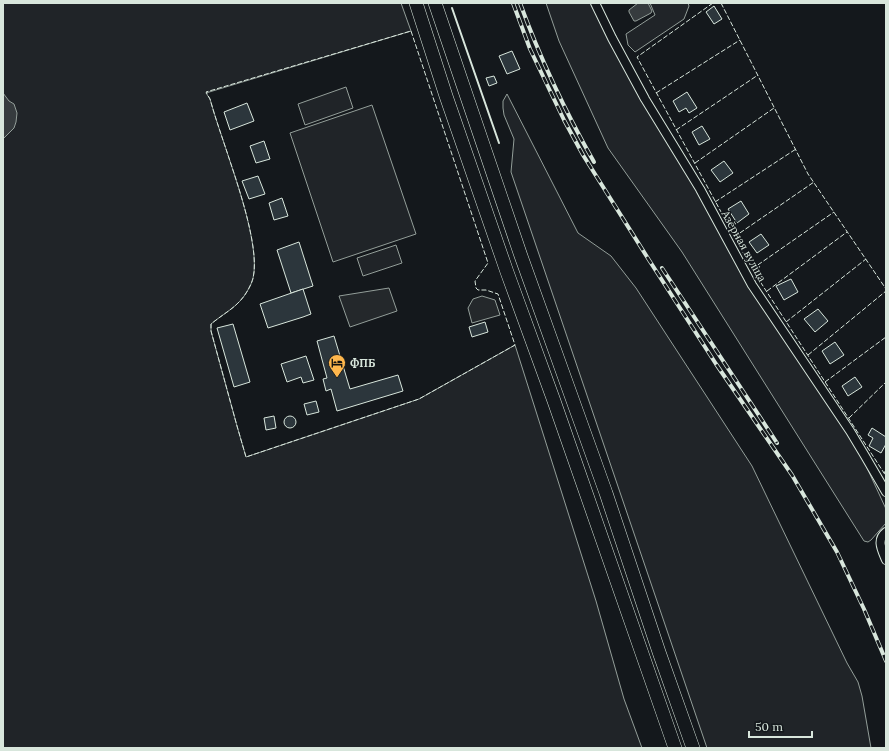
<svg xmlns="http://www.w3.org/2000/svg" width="889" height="751" font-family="Lora,serif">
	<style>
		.green { fill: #202428; stroke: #939e99 }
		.parking { fill: #24282b; stroke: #939e99 }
		.water { fill: #363b3e; stroke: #939e99 }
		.building { fill: #2c363c; stroke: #d8e6dc }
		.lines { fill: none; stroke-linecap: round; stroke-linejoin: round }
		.minor-casing { stroke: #d8e6dc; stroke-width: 10 }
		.trunk-casing { stroke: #d8e6dc; stroke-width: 14 }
		.minor { stroke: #14181c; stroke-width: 8 }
		.trunk { stroke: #14181c; stroke-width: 13 }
		.rail-casing { stroke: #d8e6dc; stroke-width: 4 }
		.rail { stroke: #14181c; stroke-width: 2.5; stroke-dasharray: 8; stroke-linecap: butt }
		.fence { stroke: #d8e6dc; stroke-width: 1; stroke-dasharray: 5 2; stroke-linecap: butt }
		.wall { stroke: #d8e6dc; stroke-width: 2 }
		.labels { text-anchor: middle; stroke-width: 3; stroke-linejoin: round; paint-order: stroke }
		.street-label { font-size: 11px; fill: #d8e6dc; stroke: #14181c }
		.poi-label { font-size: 11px; font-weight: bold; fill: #d8e6dc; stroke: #14181c; text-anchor: start }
	</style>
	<rect width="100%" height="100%" fill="#14181c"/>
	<g class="green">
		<path d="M 3,3 L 401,3 L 411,31 L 206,93 L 210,99 C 215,117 221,134 227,152 C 236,180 264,257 251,284 C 241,306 228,310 211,324 L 211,331 L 237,426 L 246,457 L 419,399 L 515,345 L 596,601 L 624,699 L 642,748 L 3,748 Z"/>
		<polygon points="546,3 595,3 752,285 850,431 886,509 886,523 871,540 868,542 864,541 682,252 608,148 559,41"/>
		<polygon points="650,3 688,3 689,6 684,19 635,52 628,45 626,34 655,15"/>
		<polygon points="346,87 353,108 305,125 298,104"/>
		<polygon points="507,94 578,233 611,256 636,288 752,466 847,663 858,682 862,696 871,748 707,748 511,172 514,139 504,115 503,108 503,101"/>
		<polygon points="372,105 416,234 333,262 290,133"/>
		<polygon points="396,245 402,263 363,276 357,258"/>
	</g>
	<g class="parking">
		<polygon points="389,288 397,311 350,327 339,296"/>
		<polygon points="482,296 495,300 500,315 472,323 468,308 473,299"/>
	</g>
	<g class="water">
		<polygon points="638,3 648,3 652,11 651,13 636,21 634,21 629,12 629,10"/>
		<polygon points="3,93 9,101 14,104 17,113 16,122 14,128 3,139"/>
	</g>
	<g class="building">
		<polygon points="714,6 722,19 714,24 706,12"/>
		<polygon points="512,51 520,69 507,74 499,56"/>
		<polygon points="494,76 497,83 489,86 486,78"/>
		<polygon points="687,92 697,108 689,113 686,108 679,112 673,101"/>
		<polygon points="247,103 254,121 230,130 224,112"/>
		<polygon points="702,126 710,139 699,145 692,132"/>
		<polygon points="264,141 270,159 256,163 250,146"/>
		<polygon points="724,161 733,173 720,182 711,170"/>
		<polygon points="258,176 265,194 249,199 242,181"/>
		<polygon points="282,198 288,216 274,220 269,203"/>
		<polygon points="741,201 749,214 737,223 728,209"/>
		<polygon points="761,234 769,245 757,253 749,242"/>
		<polygon points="299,242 313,286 291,293 277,250"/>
		<polygon points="791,279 798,292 784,300 776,286"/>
		<polygon points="303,289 311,314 303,317 268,328 260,304"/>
		<polygon points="818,309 828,321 815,332 804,319"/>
		<polygon points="485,322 488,332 472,337 469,327"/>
		<polygon points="233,324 250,382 234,387 217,328"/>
		<polygon points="334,336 350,389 398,375 403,391 337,411 331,389 326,391 323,379 327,378 317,341"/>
		<polygon points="835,342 844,355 830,364 822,351"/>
		<polygon points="306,356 314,380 303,383 301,377 287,382 281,364"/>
		<polygon points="855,377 862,387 848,396 842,386"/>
		<polygon points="316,401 319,412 307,415 304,404"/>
		<polygon points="274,416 276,428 266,430 264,418"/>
		<circle cx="290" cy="422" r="6"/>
		<polygon points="872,428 886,437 886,444 881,453 869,446 873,438 868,435"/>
	</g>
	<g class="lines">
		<defs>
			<g id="minor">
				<polyline points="595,3 612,38 645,99 700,189 752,285 850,431 865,456 886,492"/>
				<path d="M 886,532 C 876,540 882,550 886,560"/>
			</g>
			<g id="trunk">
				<polyline points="416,3 446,96 507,272 554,401 675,748"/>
				<polyline points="435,3 521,256 606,493 659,652 693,748"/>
			</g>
		</defs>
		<use href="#minor" class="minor-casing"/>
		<use href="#trunk" class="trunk-casing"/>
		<use href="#minor" class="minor"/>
		<use href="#trunk" class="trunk"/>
		<defs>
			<g id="rail">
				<polyline points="513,3 530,49 564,120 583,155 649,260 716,364 792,475 837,552 864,609 886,661"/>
				<path d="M 520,3 C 540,58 565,111 594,162"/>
				<polyline points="662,268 777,443"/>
			</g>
		</defs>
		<use href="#rail" class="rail-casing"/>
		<use href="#rail" class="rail"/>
		<g class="fence">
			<polyline points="713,3 637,57 752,269 884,473"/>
			<polyline points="721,3 808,174 886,289"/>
			<path d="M 411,31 L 488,263 L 475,281 L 476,288 L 478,290 L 486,290 L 498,294 L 515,345 L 419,399 L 246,457 L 237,426 L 211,331 L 211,324 C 228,310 241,306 251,284 C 264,257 236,180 227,152 C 221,134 215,117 210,99 L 206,92 Z"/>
			<polyline points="656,93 740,40"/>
			<polyline points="676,130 758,75"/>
			<polyline points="695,163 774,108"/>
			<polyline points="715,202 796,149"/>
			<polyline points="734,237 814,182"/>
			<polyline points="752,269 834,212"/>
			<polyline points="767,291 847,232"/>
			<polyline points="786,322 866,259"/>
			<polyline points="808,355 886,291"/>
			<polyline points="825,382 886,337"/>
			<polyline points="849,418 886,382"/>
			<polyline points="886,470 884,473 886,476"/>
			<polyline points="886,548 886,549"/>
		</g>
		<polyline class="wall" points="452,8 499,143"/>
	</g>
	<defs>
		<symbol id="hotel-pin" viewBox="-11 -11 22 30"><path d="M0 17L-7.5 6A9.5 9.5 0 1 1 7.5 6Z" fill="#ffb74d" stroke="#14181c"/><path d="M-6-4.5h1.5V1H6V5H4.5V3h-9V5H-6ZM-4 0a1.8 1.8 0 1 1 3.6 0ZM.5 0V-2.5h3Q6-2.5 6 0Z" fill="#111"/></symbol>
	</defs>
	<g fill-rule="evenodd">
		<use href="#hotel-pin" x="327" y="353" width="20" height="27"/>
	</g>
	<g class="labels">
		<g class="street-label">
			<text transform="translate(744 246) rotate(61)" y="4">Азёрная вуліца</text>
		</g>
		<g class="poi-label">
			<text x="350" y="367">ФПБ</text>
		</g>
	</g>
	<rect width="889" height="751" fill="none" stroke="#d8e6dc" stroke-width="8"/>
	<path d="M749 731v6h63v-6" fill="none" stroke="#d8e6dc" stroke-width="2"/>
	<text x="755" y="731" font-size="12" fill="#d8e6dc" stroke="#14181c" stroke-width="3" paint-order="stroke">50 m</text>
</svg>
